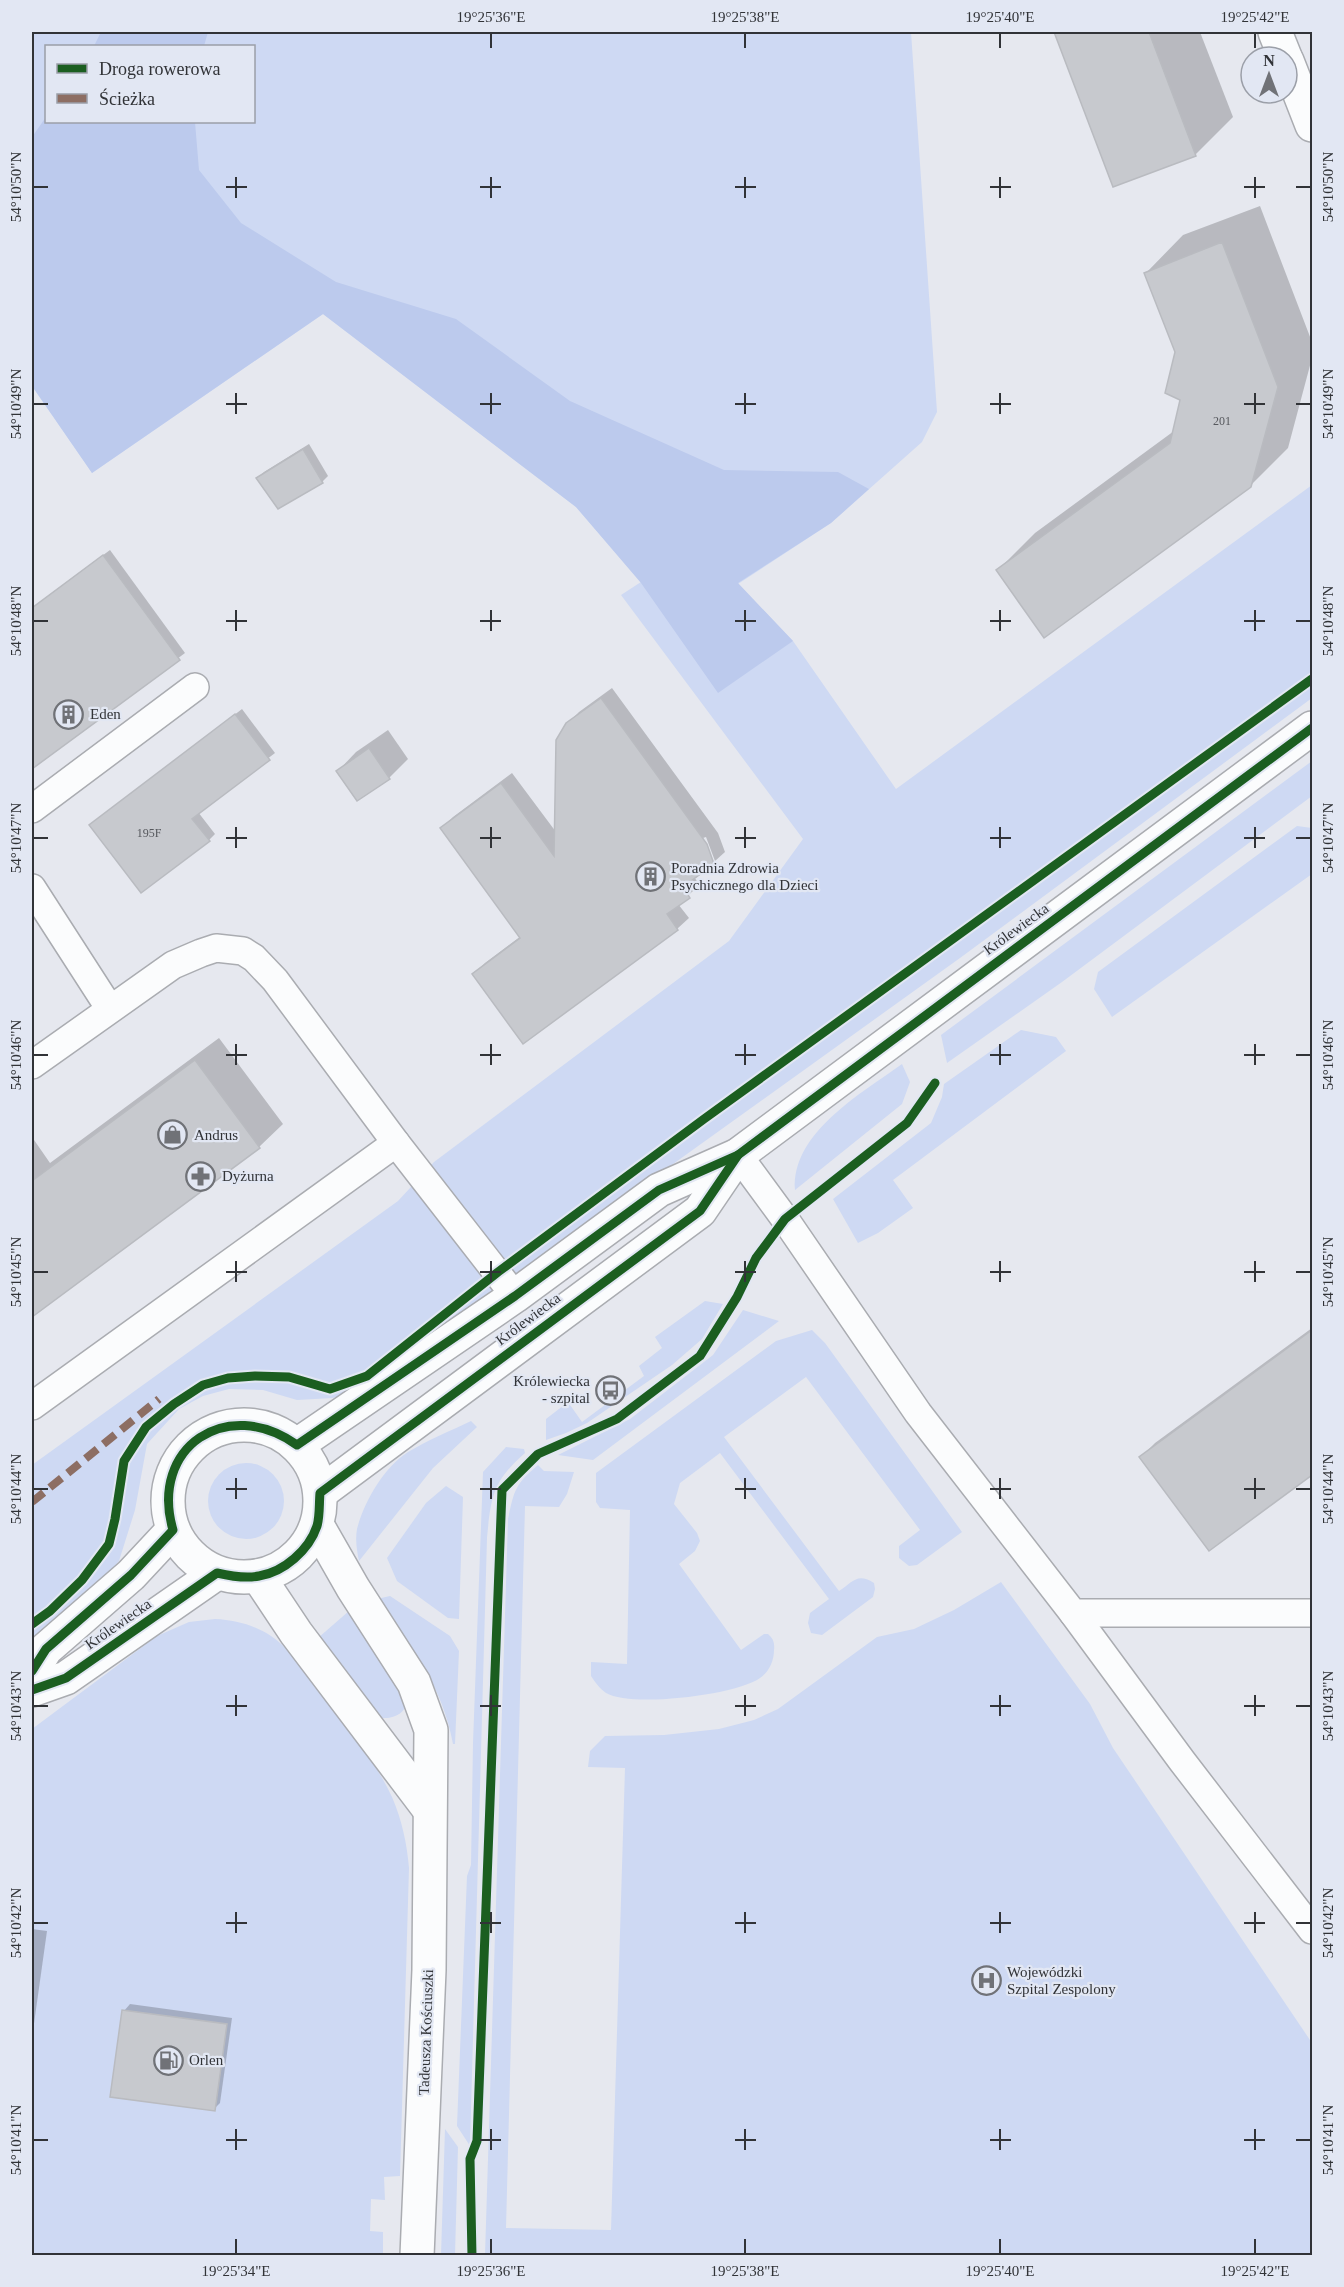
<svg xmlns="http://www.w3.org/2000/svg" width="1344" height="2287" font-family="Georgia,serif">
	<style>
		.green { fill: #ced9f3; fill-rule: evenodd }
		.forest { fill: #bccaed }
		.shadow { fill: #0003 }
		.building { fill: #c7c9ce; stroke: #b9bbc0; stroke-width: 1.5 }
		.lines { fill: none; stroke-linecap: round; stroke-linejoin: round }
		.lane-casing { stroke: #aaacb1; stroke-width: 30 }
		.street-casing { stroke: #aaacb1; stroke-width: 36 }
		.secondary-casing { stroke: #aaacb1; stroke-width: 36 }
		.lane { stroke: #fbfcfd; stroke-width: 27 }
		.street { stroke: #fbfcfd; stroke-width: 33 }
		.secondary { stroke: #fbfcfd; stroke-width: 33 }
		.quiet { stroke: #8d6e63; stroke-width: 8; stroke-dasharray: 15 8; stroke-linecap: butt }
		.cycleway-casing { stroke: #e2e7f3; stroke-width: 13 }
		.cycleway { stroke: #1b5e20; stroke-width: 9 }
		.ticks { fill: none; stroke: #313337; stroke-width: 2 }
		.labels { text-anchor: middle; stroke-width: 4.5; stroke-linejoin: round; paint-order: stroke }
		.number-label { font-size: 12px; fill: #56585d }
		.poi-label { font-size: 15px; fill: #313337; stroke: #e2e7f3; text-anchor: start }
		.street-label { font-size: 15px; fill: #313337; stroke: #e2e7f3 }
		.neatline { fill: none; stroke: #313337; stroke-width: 2 }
		.ticks-label { font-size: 15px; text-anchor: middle; fill: #313337 }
	</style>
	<rect width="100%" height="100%" fill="#e6e8ef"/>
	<g class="green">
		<path d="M 32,32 L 911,32 L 937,412 L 922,442 L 831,523 L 738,584 L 793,641 L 896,789 L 1312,485 L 1312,698 L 960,958 L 556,1248 L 371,1385 L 333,1398 L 297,1400 L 263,1390 L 229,1389 L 203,1396 L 179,1409 L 147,1444 L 135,1510 L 119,1561 L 94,1591 L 32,1640 L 32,1465 L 398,1201 L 434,1162 L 729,941 L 803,839 L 621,595 L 641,582 L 576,507 L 323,314 L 92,473 L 32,386 ZM 46,46 L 254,46 L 254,122 L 46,122 Z"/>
		<polygon points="1312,761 1312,796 1062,982 947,1063 941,1035"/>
		<polygon points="1297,826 1312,828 1312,874 1112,1017 1094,989 1098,972"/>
		<polygon points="1021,1030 1056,1037 1066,1051 893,1180 913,1208 878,1233 858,1243 833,1199 931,1123 942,1097 944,1084"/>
		<path d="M 902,1064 L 910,1082 L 902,1104 L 795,1190 C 791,1133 862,1093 902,1064 Z"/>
		<polygon points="705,1301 723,1304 702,1339 672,1365 587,1423 566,1433 546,1440 546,1419 568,1402 582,1422 644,1376 639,1366 662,1348 655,1337"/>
		<polygon points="743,1310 779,1321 593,1460 558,1455 630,1419 713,1355"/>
		<path d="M 812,1330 L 825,1343 L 962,1532 L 917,1565 L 909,1566 L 899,1558 L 899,1546 L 920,1530 L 806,1377 L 724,1437 L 839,1591 C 853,1582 857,1572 874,1583 L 875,1589 L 873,1597 L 822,1635 L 811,1633 L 808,1623 L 810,1613 L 829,1599 L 720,1453 L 680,1483 L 674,1504 L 697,1533 L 700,1541 L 695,1551 L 679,1564 L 741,1650 L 764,1634 L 768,1634 C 773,1638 775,1643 774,1650 C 774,1661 769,1672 760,1678 C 737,1695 631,1708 606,1693 C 600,1689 595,1682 591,1676 L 591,1662 L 627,1664 L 630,1510 L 600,1508 L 596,1502 L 596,1473 L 776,1341 Z"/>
		<path d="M 471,1421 L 477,1427 L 433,1468 L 359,1561 C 357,1551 355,1540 357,1529 C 364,1502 384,1467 408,1452 C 428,1440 450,1431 471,1421 Z"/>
		<path d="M 506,1447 L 524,1449 L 525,1453 C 493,1481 491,1496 487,1538 L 470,2146 L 457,2126 L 467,1876 L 471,1865 L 473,1743 L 483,1472 Z"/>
		<circle cx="246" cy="1501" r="38"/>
		<path d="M 538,1465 L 544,1471 L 574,1472 L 567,1494 L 559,1507 L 525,1506 L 506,2228 L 611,2230 L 625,1768 L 588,1767 L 590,1751 L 605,1736 L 664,1735 L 719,1729 L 754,1720 L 778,1709 L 877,1637 L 914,1629 L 954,1610 L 1001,1582 L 1090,1704 L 1113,1748 L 1312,2043 L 1312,2255 L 485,2255 L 508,1519 C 514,1491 515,1484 538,1465 Z"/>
		<polygon points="446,1486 463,1497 459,1619 448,1618 397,1581 387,1558 426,1503"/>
		<path d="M 390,1596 L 450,1636 L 459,1651 L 455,1744 L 453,1744 C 443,1687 411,1645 377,1599 Z"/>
		<path d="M 349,1611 L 407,1701 C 405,1715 392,1719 379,1718 L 318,1638 Z"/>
		<path d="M 215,1619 C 236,1620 254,1625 271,1636 C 296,1653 313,1682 331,1706 C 352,1735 377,1764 392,1797 C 402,1820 407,1844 409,1868 L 400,2176 L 384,2177 L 385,2200 L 371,2199 L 370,2231 L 383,2232 L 383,2255 L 32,2255 L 32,1729 L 157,1636 L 189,1622 Z"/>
		<polygon points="445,2129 458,2147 455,2255 441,2255"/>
	</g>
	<g class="forest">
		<polygon points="101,32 208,32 204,46 94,46"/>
		<polygon points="46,117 46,122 195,122 199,170 241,223 336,282 456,319 570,401 724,470 838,472 869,489 831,523 738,583 793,641 718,693 641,583 576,507 323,314 92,473 32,386 32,137"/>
	</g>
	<g class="shadow">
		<polygon points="1055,32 1200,32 1233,117 1195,155 1114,186"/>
		<polygon points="1260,206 1312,342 1312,358 1288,448 1250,486 998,570 1035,533 1174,431 1181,399 1176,352 1146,273 1183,235"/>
		<polygon points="309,444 328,476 322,482 258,478 264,472"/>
		<polygon points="110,550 185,653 32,767 32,608"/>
		<polygon points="612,688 718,833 725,852 715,861 706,837 703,838 712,863 694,877 700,885 678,904 689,918 677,929 523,1041 474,974 485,963 521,936 442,828 453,817 512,773 556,832 567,724 579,712"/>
		<polygon points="242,709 275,753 198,812 215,834 209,840 91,825"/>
		<polygon points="388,730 408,759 389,778 358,799 338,771 356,752"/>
		<polygon points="219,1038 283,1124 259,1147 32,1315 32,1137 50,1163"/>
		<polygon points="1312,1328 1312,1473 1209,1549 1141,1457 1155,1443"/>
		<polygon points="32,1929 47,1931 32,2038"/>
		<polygon points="130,2004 232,2018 220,2103 214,2109 124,2011"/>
	</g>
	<g class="building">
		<polygon points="1054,32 1149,32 1196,156 1113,187"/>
		<polygon points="1222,242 1278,387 1251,487 1044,638 996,570 1170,443 1180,400 1165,393 1175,352 1144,273"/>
		<polygon points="303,449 323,483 278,509 256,478"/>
		<polygon points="103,555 180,660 32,769 32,608"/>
		<polygon points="601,698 707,844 714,864 683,887 690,898 667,914 678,930 523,1044 472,974 520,938 440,828 501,783 554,856 556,740 566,723"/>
		<polygon points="235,714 270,760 192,819 210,841 141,893 89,825"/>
		<polygon points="369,748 390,779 357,801 336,771"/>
		<polygon points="195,1060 260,1148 32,1317 32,1181"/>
		<polygon points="1312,1330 1312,1475 1209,1551 1139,1457"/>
		<polygon points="122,2010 227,2024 215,2111 110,2097"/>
	</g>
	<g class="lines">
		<defs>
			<g id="lane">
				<polyline points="32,809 195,687"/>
				<polyline points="32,888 110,1009"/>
				<polyline points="32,1065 173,965 201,953 216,948 243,951 254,958 275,980 396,1143 515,1296"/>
				<polyline points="738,1155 785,1219 918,1413 1073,1613 1312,1613"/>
				<polyline points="32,1406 396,1143"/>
				<polyline points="1073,1613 1182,1761 1312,1930"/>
			</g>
			<g id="street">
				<polyline points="1275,32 1285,57"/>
				<polyline points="1287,61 1312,125"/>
			</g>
			<g id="secondary">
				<circle cx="244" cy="1501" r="76"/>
				<polyline points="297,1445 515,1296 659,1190 738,1155 1312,728"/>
				<polyline points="320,1493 700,1211 738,1155"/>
				<polyline points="317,1525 353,1588 414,1683 431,1730 429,1970 417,2256"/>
				<polyline points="258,1576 296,1633 429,1809"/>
				<polyline points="32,1671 46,1649 131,1575 173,1530"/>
				<polyline points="32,1690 66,1678 217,1573"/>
			</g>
		</defs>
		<use href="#lane" class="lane-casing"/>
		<use href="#street" class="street-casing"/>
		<use href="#secondary" class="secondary-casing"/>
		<use href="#lane" class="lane"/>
		<use href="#street" class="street"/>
		<use href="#secondary" class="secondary"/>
		<polyline class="quiet" points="32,1502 159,1399"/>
		<defs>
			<g id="cycleway">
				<polyline points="32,1624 50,1611 82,1580 109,1544 115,1519 124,1461 146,1427 174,1404 203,1385 228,1378 255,1376 289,1377 330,1389 367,1376 498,1272 704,1119 1312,679"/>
				<path d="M 32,1671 L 46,1649 L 131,1575 L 173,1530 C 149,1447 227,1395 297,1445 L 515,1296 L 659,1190 L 738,1155 L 1312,728"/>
				<path d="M 32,1690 L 66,1678 L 217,1573 C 230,1576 245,1579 259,1576 C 284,1572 309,1550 317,1526 C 320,1516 319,1503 320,1493 L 700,1211 L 738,1155"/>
				<polyline points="472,2256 470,2159 477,2141 502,1490 538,1454 617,1419 700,1356 737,1297 756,1258 785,1219 907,1123 935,1083"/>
			</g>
		</defs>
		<use href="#cycleway" class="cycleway-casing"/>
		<use href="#cycleway" class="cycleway"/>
	</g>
	<path class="ticks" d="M 491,33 L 491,48M 745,33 L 745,48M 1000,33 L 1000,48M 1255,33 L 1255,48M 236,177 L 236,198M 491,177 L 491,198M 745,177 L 745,198M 1000,177 L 1000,198M 1255,177 L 1255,198M 33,187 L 48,187M 226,187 L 247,187M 480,187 L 501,187M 735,187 L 756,187M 990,187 L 1011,187M 1244,187 L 1265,187M 1296,187 L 1311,187M 236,393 L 236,414M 491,393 L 491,414M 745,393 L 745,414M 1000,393 L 1000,414M 1255,393 L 1255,414M 33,404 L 48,404M 226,404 L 247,404M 480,404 L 501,404M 735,404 L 756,404M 990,404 L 1011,404M 1244,404 L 1265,404M 1296,404 L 1311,404M 236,610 L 236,631M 491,610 L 491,631M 745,610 L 745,631M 1000,610 L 1000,631M 1255,610 L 1255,631M 33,621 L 48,621M 226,621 L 247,621M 480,621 L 501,621M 735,621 L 756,621M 990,621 L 1011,621M 1244,621 L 1265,621M 1296,621 L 1311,621M 236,827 L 236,848M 491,827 L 491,848M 745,827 L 745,848M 1000,827 L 1000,848M 1255,827 L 1255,848M 33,838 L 48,838M 226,838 L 247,838M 480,838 L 501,838M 735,838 L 756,838M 990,838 L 1011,838M 1244,838 L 1265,838M 1296,838 L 1311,838M 236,1044 L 236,1065M 491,1044 L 491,1065M 745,1044 L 745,1065M 1000,1044 L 1000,1065M 1255,1044 L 1255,1065M 33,1055 L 48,1055M 226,1055 L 247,1055M 480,1055 L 501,1055M 735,1055 L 756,1055M 990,1055 L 1011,1055M 1244,1055 L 1265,1055M 1296,1055 L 1311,1055M 236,1261 L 236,1282M 491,1261 L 491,1282M 745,1261 L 745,1282M 1000,1261 L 1000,1282M 1255,1261 L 1255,1282M 33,1272 L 48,1272M 226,1272 L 247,1272M 480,1272 L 501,1272M 735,1272 L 756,1272M 990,1272 L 1011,1272M 1244,1272 L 1265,1272M 1296,1272 L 1311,1272M 236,1478 L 236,1499M 491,1478 L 491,1499M 745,1478 L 745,1499M 1000,1478 L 1000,1499M 1255,1478 L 1255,1499M 33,1489 L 48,1489M 226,1489 L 247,1489M 480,1489 L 501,1489M 735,1489 L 756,1489M 990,1489 L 1011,1489M 1244,1489 L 1265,1489M 1296,1489 L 1311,1489M 236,1695 L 236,1716M 491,1695 L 491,1716M 745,1695 L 745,1716M 1000,1695 L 1000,1716M 1255,1695 L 1255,1716M 33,1706 L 48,1706M 226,1706 L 247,1706M 480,1706 L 501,1706M 735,1706 L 756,1706M 990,1706 L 1011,1706M 1244,1706 L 1265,1706M 1296,1706 L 1311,1706M 236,1912 L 236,1933M 491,1912 L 491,1933M 745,1912 L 745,1933M 1000,1912 L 1000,1933M 1255,1912 L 1255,1933M 33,1923 L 48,1923M 226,1923 L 247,1923M 480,1923 L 501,1923M 735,1923 L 756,1923M 990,1923 L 1011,1923M 1244,1923 L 1265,1923M 1296,1923 L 1311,1923M 236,2129 L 236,2150M 491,2129 L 491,2150M 745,2129 L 745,2150M 1000,2129 L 1000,2150M 1255,2129 L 1255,2150M 33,2140 L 48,2140M 226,2140 L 247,2140M 480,2140 L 501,2140M 735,2140 L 756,2140M 990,2140 L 1011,2140M 1244,2140 L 1265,2140M 1296,2140 L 1311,2140M 236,2239 L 236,2254M 491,2239 L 491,2254M 745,2239 L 745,2254M 1000,2239 L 1000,2254M 1255,2239 L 1255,2254"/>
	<defs>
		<symbol id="building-ring" viewBox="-11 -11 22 22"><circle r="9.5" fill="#e2e7f3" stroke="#707277" stroke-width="1.5"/><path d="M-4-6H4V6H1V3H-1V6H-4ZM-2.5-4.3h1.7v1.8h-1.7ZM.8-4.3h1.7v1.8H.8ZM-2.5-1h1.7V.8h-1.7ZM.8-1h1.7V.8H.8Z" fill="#707277"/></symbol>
		<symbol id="shop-ring" viewBox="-11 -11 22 22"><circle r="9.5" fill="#e2e7f3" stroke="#707277" stroke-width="1.5"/><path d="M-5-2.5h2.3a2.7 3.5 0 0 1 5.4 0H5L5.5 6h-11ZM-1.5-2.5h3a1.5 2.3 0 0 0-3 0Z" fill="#707277"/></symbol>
		<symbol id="pharmacy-ring" viewBox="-11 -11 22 22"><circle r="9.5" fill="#e2e7f3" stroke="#707277" stroke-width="1.5"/><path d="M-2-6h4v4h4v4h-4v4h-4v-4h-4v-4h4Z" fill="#707277"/></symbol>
		<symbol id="bus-ring" viewBox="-11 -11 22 22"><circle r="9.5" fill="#e2e7f3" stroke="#707277" stroke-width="1.5"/><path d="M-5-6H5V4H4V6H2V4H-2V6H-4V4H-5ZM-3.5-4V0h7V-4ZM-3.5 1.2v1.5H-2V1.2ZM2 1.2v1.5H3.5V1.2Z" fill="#707277"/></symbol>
		<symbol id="hospital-ring" viewBox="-11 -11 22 22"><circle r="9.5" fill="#e2e7f3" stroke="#707277" stroke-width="1.5"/><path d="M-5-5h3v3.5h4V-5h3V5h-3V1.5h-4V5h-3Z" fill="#707277"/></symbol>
		<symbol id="fuel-ring" viewBox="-11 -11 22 22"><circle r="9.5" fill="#e2e7f3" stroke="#707277" stroke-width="1.5"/><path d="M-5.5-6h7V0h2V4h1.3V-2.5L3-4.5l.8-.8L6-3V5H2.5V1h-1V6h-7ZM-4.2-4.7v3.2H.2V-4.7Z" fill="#707277"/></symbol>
	</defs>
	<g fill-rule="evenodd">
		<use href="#building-ring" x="52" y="698" width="33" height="33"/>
		<use href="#building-ring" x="634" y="860" width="33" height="33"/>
		<use href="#shop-ring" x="156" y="1118" width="33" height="33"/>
		<use href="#pharmacy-ring" x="184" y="1160" width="33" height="33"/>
		<use href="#bus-ring" x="594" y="1374" width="33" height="33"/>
		<use href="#hospital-ring" x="970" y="1964" width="33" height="33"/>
		<use href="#fuel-ring" x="152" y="2044" width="33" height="33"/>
	</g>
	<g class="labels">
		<g class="number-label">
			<text x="1222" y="425">201</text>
			<text x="149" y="837">195F</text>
		</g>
		<g class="poi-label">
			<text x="90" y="719">Eden</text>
			<text x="671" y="873">Poradnia Zdrowia<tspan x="671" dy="17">Psychicznego dla Dzieci</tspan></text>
			<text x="194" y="1140">Andrus</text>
			<text x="222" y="1181">Dyżurna</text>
			<text x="590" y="1386" text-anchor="end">Królewiecka<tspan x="590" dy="17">- szpital</tspan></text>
			<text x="1007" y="1977">Wojewódzki<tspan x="1007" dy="17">Szpital Zespolony</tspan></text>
			<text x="189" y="2065">Orlen</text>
		</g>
		<g class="street-label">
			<text transform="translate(1016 929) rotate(-36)" y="5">Królewiecka</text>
			<text transform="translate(528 1319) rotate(-37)" y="5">Królewiecka</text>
			<text transform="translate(118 1624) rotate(-35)" y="5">Królewiecka</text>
			<text transform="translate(426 2032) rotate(-88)" y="5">Tadeusza Kościuszki</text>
		</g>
	</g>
	<rect width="1344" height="2287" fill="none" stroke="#e2e7f3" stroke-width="66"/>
	<rect x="45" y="45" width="210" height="78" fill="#e2e7f3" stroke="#9b9fa8" stroke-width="1.5"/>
	<rect x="57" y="64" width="30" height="9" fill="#1b5e20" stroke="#9b9fa8" stroke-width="1.5"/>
	<text x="99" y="75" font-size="18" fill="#313337">Droga rowerowa</text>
	<rect x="57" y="94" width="30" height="9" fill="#8d6e63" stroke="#9b9fa8" stroke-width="1.5"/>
	<text x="99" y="105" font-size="18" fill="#313337">Ścieżka</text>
	<g transform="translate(1269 75)"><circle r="28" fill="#e2e7f3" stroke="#9b9fa8" stroke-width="1.5"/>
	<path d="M0-4.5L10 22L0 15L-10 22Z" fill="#707277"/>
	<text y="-9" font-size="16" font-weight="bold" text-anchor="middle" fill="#313337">N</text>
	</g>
	<rect x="33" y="33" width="1278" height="2221" class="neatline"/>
	<g class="ticks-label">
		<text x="491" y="22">19°25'36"E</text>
		<text x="745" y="22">19°25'38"E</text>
		<text x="1000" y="22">19°25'40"E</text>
		<text x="1255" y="22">19°25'42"E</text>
		<text transform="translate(16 187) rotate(-90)" y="5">54°10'50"N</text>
		<text transform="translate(1328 187) rotate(-90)" y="5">54°10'50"N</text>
		<text transform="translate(16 404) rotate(-90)" y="5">54°10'49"N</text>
		<text transform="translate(1328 404) rotate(-90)" y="5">54°10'49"N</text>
		<text transform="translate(16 621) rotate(-90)" y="5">54°10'48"N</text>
		<text transform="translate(1328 621) rotate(-90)" y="5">54°10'48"N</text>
		<text transform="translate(16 838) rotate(-90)" y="5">54°10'47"N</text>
		<text transform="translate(1328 838) rotate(-90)" y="5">54°10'47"N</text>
		<text transform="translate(16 1055) rotate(-90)" y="5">54°10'46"N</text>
		<text transform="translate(1328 1055) rotate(-90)" y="5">54°10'46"N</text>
		<text transform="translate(16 1272) rotate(-90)" y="5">54°10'45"N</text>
		<text transform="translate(1328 1272) rotate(-90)" y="5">54°10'45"N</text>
		<text transform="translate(16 1489) rotate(-90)" y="5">54°10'44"N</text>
		<text transform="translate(1328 1489) rotate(-90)" y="5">54°10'44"N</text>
		<text transform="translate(16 1706) rotate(-90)" y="5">54°10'43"N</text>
		<text transform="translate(1328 1706) rotate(-90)" y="5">54°10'43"N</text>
		<text transform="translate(16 1923) rotate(-90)" y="5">54°10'42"N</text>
		<text transform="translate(1328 1923) rotate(-90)" y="5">54°10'42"N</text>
		<text transform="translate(16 2140) rotate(-90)" y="5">54°10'41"N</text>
		<text transform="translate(1328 2140) rotate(-90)" y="5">54°10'41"N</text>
		<text x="236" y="2276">19°25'34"E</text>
		<text x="491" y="2276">19°25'36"E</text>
		<text x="745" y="2276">19°25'38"E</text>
		<text x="1000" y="2276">19°25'40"E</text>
		<text x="1255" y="2276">19°25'42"E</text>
	</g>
</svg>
